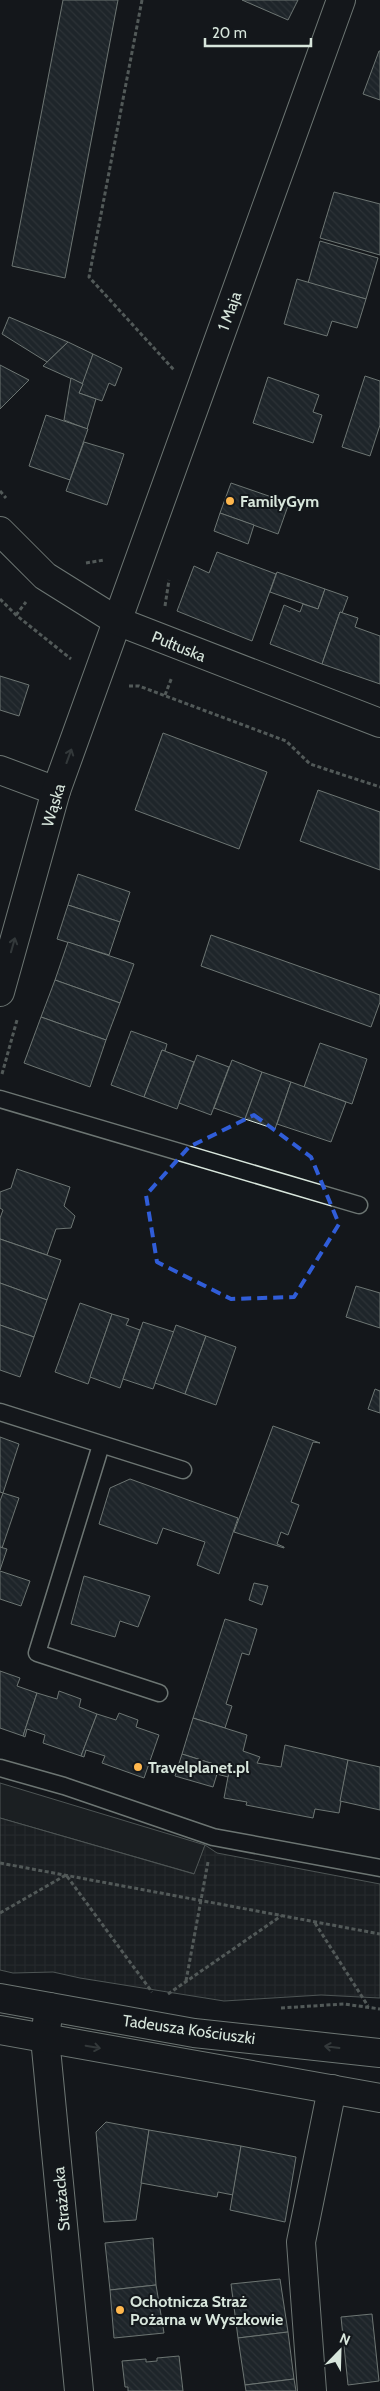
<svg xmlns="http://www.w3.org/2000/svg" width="380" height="2391" font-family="Cabin,sans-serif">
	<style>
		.parking { fill: #24282b; stroke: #939e99 }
		.plaza { fill: url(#plaza-grid); stroke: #939e99 }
		.building { fill: url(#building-back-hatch); stroke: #d8e6dc }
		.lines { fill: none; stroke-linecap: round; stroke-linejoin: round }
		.lane-casing { stroke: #d8e6dc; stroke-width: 19 }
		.street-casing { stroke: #d8e6dc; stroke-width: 30 }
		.secondary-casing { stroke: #d8e6dc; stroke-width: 30 }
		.primary-casing { stroke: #d8e6dc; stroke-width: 30 }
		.path { stroke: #9da8a2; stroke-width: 3; stroke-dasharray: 4 2.5; stroke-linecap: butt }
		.lane { stroke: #14181c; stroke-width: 16 }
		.street { stroke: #14181c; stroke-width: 28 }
		.secondary { stroke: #14181c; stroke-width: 28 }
		.primary { stroke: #14181c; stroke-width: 28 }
		.oneway { stroke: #59605f }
		.marked { fill: none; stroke: #305dd8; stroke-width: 4; stroke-dasharray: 10 6; stroke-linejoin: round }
		.poi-dot { fill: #ffb74d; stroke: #14181c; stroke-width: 2 }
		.labels { text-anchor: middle; stroke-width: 4; stroke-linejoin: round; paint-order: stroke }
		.street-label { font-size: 16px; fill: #d8e6dc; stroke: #14181c }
		.poi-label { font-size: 16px; font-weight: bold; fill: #d8e6dc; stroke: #14181c; text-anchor: start }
	</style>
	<defs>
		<pattern id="plaza-grid" width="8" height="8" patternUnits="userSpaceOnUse" patternTransform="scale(1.25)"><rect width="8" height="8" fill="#24282b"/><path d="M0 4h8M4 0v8" fill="none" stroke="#393d3f"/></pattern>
		<pattern id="building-back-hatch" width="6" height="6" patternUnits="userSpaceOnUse" patternTransform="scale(1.25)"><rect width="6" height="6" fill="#2c363c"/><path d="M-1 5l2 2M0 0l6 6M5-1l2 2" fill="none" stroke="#4a5358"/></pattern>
	</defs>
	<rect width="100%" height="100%" fill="#14181c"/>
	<polygon class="parking" points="0,1783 205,1845 195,1874 0,1818"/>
	<polygon class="plaza" points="0,1818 194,1874 205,1845 217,1853 380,1884 380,1998 321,1995 224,2001 80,1978 53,1972 13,1973 0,1970"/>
	<g class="building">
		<polygon points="63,0 118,0 65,278 12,266"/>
		<polygon points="242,0 298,0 288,20"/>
		<polygon points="379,51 380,51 380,100 363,94"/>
		<polygon points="334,192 380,204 380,255 320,238"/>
		<polygon points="320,241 378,258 366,299 308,283"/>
		<polygon points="297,279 366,299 357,328 332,321 327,336 284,324"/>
		<polygon points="9,317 68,342 47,362 2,334"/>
		<polygon points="68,342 93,354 83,384 43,366"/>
		<polygon points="93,354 122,368 115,386 109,383 102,401 79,393"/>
		<polygon points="0,365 29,380 0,409"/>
		<polygon points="365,376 380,381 380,425 370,456 342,447"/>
		<polygon points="268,377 319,395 313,412 322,415 313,443 253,423"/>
		<polygon points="71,378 83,384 79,393 96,399 87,429 64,420"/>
		<polygon points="46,415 88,429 70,480 29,466"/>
		<polygon points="84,442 124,454 107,505 66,491"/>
		<polygon points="231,483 289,503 278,534 220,513"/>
		<polygon points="220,513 254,525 248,544 214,531"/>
		<polygon points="217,552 276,574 252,641 177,611 194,566 209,573"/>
		<polygon points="277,572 325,589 318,609 270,592"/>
		<polygon points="325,589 348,597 342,613 340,612 322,664 270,644 284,605 300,612 303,604 318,609"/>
		<polygon points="340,612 358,618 355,627 380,636 380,684 322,664"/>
		<polygon points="0,676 29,685 19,716 0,710"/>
		<polygon points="163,733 267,772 239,849 135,810"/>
		<polygon points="318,790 380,812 380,870 300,841"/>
		<polygon points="78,874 130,892 120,922 68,905"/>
		<polygon points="68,905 120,922 109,955 57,939"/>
		<polygon points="211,935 380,995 380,1002 371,1027 201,966"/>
		<polygon points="68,942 134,964 120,1003 55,980"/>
		<polygon points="55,980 120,1003 106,1040 41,1017"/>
		<polygon points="41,1017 106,1040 90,1087 24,1063"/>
		<polygon points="131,1031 167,1044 165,1051 162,1050 144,1097 111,1085"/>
		<polygon points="320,1043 367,1059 352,1104 304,1087"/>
		<polygon points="162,1050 194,1062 177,1109 144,1097"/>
		<polygon points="197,1055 229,1067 211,1115 179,1103"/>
		<polygon points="232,1060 262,1072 245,1119 214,1108"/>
		<polygon points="262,1072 291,1082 275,1129 245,1119"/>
		<polygon points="291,1082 346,1102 331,1142 277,1124"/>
		<polygon points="17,1169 70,1187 64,1206 75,1216 71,1228 56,1229 47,1255 0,1239 0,1218 3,1210 0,1208 0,1192 11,1188"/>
		<polygon points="0,1239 61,1260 47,1300 0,1283"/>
		<polygon points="0,1283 47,1300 34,1337 0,1325"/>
		<polygon points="356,1286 380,1293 380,1328 346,1317"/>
		<polygon points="80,1303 112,1314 88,1384 55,1372"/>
		<polygon points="112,1314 129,1319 126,1325 140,1330 120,1388 90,1377"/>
		<polygon points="143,1322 174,1332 153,1389 123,1379"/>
		<polygon points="0,1325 34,1337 20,1377 0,1370"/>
		<polygon points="176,1325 206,1336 185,1394 155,1383"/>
		<polygon points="206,1336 236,1347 216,1405 185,1394"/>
		<polygon points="375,1389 380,1391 380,1413 368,1409"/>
		<polygon points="273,1426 320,1443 313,1442 291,1502 299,1505 288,1535 281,1532 277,1544 284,1547 284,1548 234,1532"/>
		<polygon points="0,1437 19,1444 3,1493 0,1492"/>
		<polygon points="130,1479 238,1518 219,1574 197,1565 205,1542 163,1528 157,1544 99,1524 110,1488"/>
		<polygon points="3,1493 19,1498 2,1548 0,1547 0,1501"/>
		<polygon points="0,1547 7,1549 0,1570"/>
		<polygon points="0,1571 30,1581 21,1606 0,1599"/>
		<polygon points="84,1576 150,1596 138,1627 120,1621 115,1637 71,1624"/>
		<polygon points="254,1583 268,1586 262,1605 249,1600"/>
		<polygon points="225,1619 257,1629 249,1655 242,1653 226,1704 232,1706 225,1728 193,1718"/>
		<polygon points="0,1671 20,1678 17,1686 37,1693 23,1736 0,1728"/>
		<polygon points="59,1691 81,1699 79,1707 97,1714 81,1756 43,1743 45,1735 27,1729 25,1737 23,1736 37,1693 57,1699"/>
		<polygon points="119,1713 138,1720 136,1727 159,1735 144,1778 102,1763 105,1756 86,1750 84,1757 81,1756 97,1714 116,1720"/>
		<polygon points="193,1718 247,1735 243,1751 260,1757 257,1763 281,1767 285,1745 348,1760 339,1813 315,1809 313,1818 246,1805 247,1802 224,1798 230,1766 220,1766 182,1754"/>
		<polygon points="182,1754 220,1766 230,1766 228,1777 217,1774 213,1787 175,1776"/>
		<polygon points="348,1760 380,1767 380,1810 340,1801"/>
		<polygon points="106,2122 149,2130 136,2220 104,2222 96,2132"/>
		<polygon points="149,2130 241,2146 233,2195 218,2192 217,2197 141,2183"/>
		<polygon points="241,2146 296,2157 285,2222 230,2210"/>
		<polygon points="153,2238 156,2285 110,2290 105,2243"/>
		<polygon points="280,2279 288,2332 238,2338 231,2284"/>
		<polygon points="156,2285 164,2333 114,2338 110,2290"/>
		<polygon points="372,2314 379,2381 348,2385 341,2317"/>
		<polygon points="288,2332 294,2379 245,2385 238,2338"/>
		<polygon points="179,2356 183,2391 128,2391 128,2387 125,2387 122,2361 146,2359 146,2362 157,2361 157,2358"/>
		<polygon points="294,2379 296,2391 246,2391 245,2385"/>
	</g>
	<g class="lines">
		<defs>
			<g id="lane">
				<polyline points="0,1099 359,1205"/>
				<polyline points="0,1412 183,1470"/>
				<polyline points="101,1445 37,1653 159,1693"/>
				<polyline points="0,1768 64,1786 213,1837 380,1868"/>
			</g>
			<g id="street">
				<polyline points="0,770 56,791"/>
				<polyline points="0,992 56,791 341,0"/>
				<polyline points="49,2007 45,2038 79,2391"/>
				<polyline points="312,2391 301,2242 332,2089"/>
			</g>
			<polyline id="secondary" points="0,531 45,576 117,621 380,723"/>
			<g id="primary">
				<polyline points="0,1998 194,2033 380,2053"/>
				<polyline points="0,2030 380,2098"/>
			</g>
		</defs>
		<use href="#lane" class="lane-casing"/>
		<use href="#street" class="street-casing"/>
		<use href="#secondary" class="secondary-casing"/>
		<use href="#primary" class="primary-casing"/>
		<g class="path">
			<polyline points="142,0 89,277 174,370"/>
			<polyline points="0,491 6,498"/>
			<polyline points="86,563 104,560"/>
			<polyline points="0,599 16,615 71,659"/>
			<polyline points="165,606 169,580"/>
			<polyline points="16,615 26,602"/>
			<polyline points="129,686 139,686 286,741 310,764 380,787"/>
			<polyline points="165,695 172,677"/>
			<polyline points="2,1074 17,1020"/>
			<polyline points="0,1863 380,1934"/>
			<polyline points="0,1913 66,1875 152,1992"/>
			<polyline points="315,1923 368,2006"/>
			<polyline points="186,1981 208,1862"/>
			<polyline points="168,1994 281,1916"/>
			<polyline points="281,2008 344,2004 380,2009"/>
		</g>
		<use href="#lane" class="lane"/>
		<use href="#street" class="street"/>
		<use href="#secondary" class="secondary"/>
		<use href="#primary" class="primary"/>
	</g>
	<defs><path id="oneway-shaft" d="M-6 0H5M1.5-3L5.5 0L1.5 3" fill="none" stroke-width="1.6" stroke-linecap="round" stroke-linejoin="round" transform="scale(1.25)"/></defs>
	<g class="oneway">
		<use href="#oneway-shaft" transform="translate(69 756) rotate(-70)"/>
		<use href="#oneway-shaft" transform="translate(13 945) rotate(-74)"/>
		<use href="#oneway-shaft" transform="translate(93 2047) rotate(10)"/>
		<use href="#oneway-shaft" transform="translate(332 2047) rotate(-173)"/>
	</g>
	<path d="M0 0H380V2391H0ZM 254,1115 L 311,1157 L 339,1224 L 294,1297 L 231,1299 L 157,1262 L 146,1195 L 189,1147 Z" fill="#14181c" fill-opacity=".55" fill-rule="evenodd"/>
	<path class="marked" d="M 254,1115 L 311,1157 L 339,1224 L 294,1297 L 231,1299 L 157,1262 L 146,1195 L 189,1147 Z"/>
	<g class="poi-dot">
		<circle cx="230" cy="501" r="5"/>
		<circle cx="138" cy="1767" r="5"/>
		<circle cx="120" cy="2310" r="5"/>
	</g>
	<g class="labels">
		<g class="street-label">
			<text transform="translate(229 311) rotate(-70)" y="6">1 Maja</text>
			<text transform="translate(179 646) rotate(22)" y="6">Pułtuska</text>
			<text transform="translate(53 805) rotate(-73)" y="6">Wąska</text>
			<text transform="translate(189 2029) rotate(8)" y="6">Tadeusza Kościuszki</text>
			<text transform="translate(61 2199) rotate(-95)" y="6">Strażacka</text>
		</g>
		<g class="poi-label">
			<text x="240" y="507">FamilyGym</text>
			<text x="148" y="1773">Travelplanet.pl</text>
			<text x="130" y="2307">Ochotnicza Straż<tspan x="130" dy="18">Pożarna w Wyszkowie</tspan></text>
		</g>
	</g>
	<g transform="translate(340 2351) rotate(23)" stroke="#14181c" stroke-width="4" paint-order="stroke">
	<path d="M0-4L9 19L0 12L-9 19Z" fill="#d8e6dc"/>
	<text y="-8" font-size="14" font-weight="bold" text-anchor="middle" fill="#d8e6dc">N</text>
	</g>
	<path d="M205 38v8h106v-8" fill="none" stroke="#d8e6dc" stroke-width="2.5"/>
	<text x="212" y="38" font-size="15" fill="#d8e6dc" stroke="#14181c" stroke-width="4" paint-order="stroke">20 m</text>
</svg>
